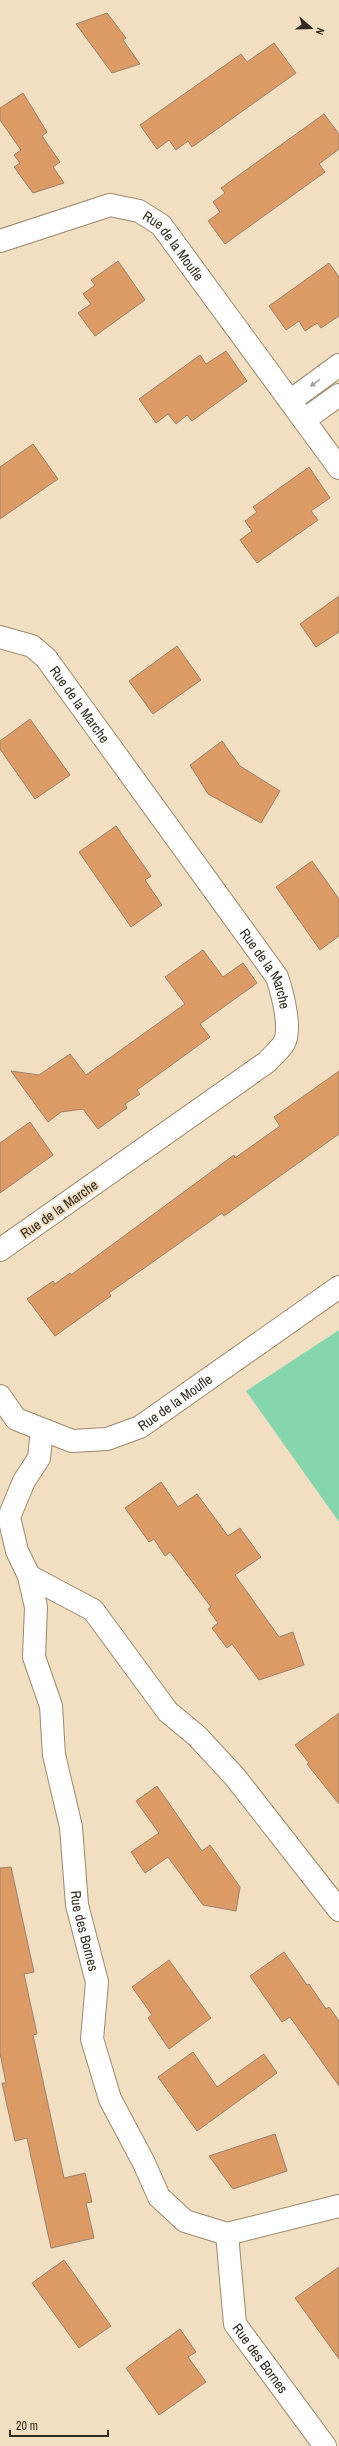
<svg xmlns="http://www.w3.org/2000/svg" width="339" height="2446" font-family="'Archivo Narrow',sans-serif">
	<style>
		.green { fill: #85d6ad }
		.building { fill: #dc9b64; stroke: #9c826c }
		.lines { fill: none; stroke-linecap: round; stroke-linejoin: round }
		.street-casing { stroke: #9b896d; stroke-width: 24 }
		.street { stroke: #fff; stroke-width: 22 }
		.oneway { fill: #a3a09a }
		.labels { text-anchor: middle; stroke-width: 4; stroke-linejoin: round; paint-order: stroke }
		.street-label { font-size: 14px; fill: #322b1f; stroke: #f2dec0 }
	</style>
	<rect width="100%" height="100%" fill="#f2dec0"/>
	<polygon class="green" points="339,1330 339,1522 246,1391"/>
	<g class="building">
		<polygon points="107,13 126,38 123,40 140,64 112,73 76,24"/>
		<polygon points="274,43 296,73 192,147 188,141 176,150 169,140 157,149 140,125 241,54 247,62"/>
		<polygon points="23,93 47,132 42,136 60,162 53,167 64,183 33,193 14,167 20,163 14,155 21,150 0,120 0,108"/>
		<polygon points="324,114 339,134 339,149 319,164 325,172 225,244 208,221 220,212 213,202 225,193 221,188"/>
		<polygon points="118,261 145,300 95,336 78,313 91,304 83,294 95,285 91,280"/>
		<polygon points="329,263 339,277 339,316 321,328 317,323 305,331 299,321 286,330 269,306"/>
		<polygon points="226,351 247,381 192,421 187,415 176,424 168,414 156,423 139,399 200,355 206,364"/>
		<polygon points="33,444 58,479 0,519 0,467"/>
		<polygon points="309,467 330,498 311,511 318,520 257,563 240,540 252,531 245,521 257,512 253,507"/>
		<polygon points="339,596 339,632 316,647 300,624"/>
		<polygon points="177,646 201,680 153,714 129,681"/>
		<polygon points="30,719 70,775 35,799 0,749 0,741"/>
		<polygon points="222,741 240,766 280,791 261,823 208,794 190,765"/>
		<polygon points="116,826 151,876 145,880 162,905 131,927 79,852"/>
		<polygon points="312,861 339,899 339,936 320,950 276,887"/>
		<polygon points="203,950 223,977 243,963 257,983 200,1024 210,1037 137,1090 140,1094 125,1104 127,1108 98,1129 83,1109 61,1112 48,1122 11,1071 39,1075 70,1054 86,1075 185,1004 165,977"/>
		<polygon points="339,1071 339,1134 224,1216 222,1213 109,1293 111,1296 55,1336 27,1299 53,1281 55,1284 70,1273 71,1275 234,1155 235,1158 280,1126 274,1117"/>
		<polygon points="30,1122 53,1155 0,1193 0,1143"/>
		<polygon points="161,1482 178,1507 197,1494 228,1536 240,1528 261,1557 235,1575 279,1637 293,1632 304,1665 259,1680 232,1644 227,1648 212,1628 218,1623 208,1609 211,1607 170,1552 165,1556 154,1539 149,1542 125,1508"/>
		<polygon points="339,1713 339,1804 307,1764 309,1763 295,1745"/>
		<polygon points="157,1786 202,1851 210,1845 240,1887 236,1911 203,1905 168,1857 145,1873 131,1852 159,1833 136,1801"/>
		<polygon points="11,1867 34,1972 24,1974 37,2034 33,2035 64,2178 85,2173 92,2202 86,2203 94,2238 51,2248 27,2138 15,2141 2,2083 6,2083 0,2053 0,1868"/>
		<polygon points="284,1952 307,1985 309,1984 326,2009 329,2007 339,2021 339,2086 290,2017 282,2022 250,1976"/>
		<polygon points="169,1960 211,2018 169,2049 148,2018 152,2015 132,1987"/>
		<polygon points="193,2052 217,2087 264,2054 277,2073 197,2131 158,2077"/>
		<polygon points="275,2134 287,2171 233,2189 209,2156"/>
		<polygon points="64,2260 111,2326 79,2348 32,2283"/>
		<polygon points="339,2267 339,2359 295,2298"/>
		<polygon points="180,2329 196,2352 188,2357 206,2382 159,2415 126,2368"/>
	</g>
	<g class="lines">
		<defs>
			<g id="street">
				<path id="s1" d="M 0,241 L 110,205 L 139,211 L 161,225 L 339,468"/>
				<polyline points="290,401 339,365"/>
				<polyline points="304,420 339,395"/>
				<path id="s2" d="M 0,637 L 32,646 L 46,658 L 277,977 C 282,992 292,1028 284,1043 C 280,1050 272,1056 267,1062 L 0,1250"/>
				<path id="s3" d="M 0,1396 L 16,1419 L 72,1441 L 107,1439 L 140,1427 L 339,1287"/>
				<path id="s4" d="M 42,1430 L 39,1458 L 24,1481 L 9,1517 L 17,1551 L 29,1576 L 36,1607 L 34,1657 L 51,1706 L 54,1755 L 71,1827 L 77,1905 L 97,1982 L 92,2039 L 110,2099 L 144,2163 L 159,2197 L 185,2221 L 227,2234 L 339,2206"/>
				<polyline points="29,1576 93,1610 168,1712 197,1736 235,1777 339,1910"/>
				<path id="s5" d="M 227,2234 L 235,2324 L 325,2446"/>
			</g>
		</defs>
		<use href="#street" class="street-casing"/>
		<use href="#street" class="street"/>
	</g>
	<defs><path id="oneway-solid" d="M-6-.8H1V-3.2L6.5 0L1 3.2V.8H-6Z"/></defs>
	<use class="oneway" href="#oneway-solid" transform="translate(315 383) rotate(144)"/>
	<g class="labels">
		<g class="street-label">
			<text dy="5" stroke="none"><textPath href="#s1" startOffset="195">Rue de la Moufle</textPath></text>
			<text dy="5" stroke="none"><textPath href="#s2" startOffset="109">Rue de la Marche</textPath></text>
			<text dy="5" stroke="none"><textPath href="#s2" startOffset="433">Rue de la Marche</textPath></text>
			<text transform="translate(59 1209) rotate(-35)" y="5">Rue de la Marche</text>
			<text dy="5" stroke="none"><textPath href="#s3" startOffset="201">Rue de la Moufle</textPath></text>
			<text dy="5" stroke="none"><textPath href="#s4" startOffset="519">Rue des Bornes</textPath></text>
			<text dy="5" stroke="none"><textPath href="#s5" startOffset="133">Rue des Bornes</textPath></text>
		</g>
	</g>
	<g transform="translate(311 28) rotate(110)" stroke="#f2dec0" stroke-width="3" paint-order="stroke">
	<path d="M0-3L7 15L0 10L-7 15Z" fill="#322b1f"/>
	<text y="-6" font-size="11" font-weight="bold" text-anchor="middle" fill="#322b1f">N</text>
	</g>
	<path d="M10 2430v6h98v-6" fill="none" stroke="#322b1f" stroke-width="2"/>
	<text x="16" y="2430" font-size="12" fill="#322b1f" stroke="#f2dec0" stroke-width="3" paint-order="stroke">20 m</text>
</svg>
